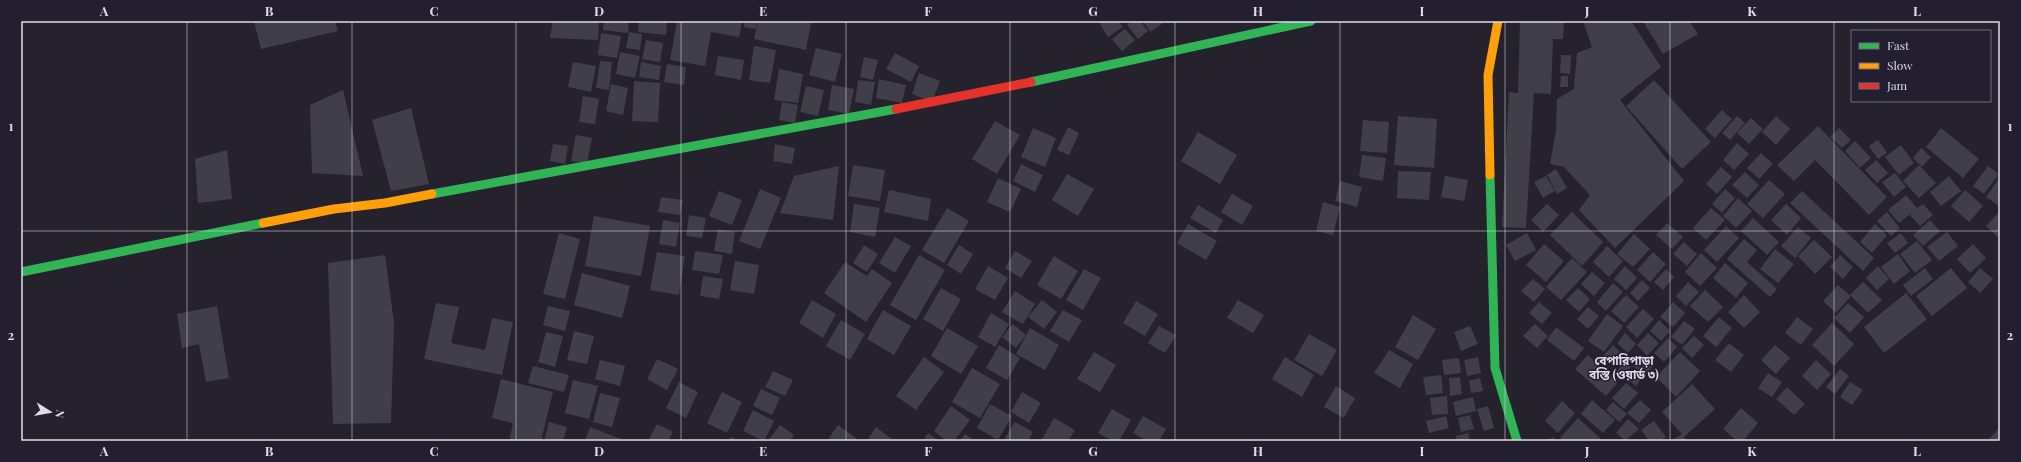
<svg xmlns="http://www.w3.org/2000/svg" width="2021" height="462" font-family="'Playfair Display','Noto Sans Bengali',serif">
	<style>
		.building { fill: #403e48 }
		.lines { fill: none; stroke-linecap: round; stroke-linejoin: round }
		.fast { stroke: #30b455; stroke-width: 9 }
		.slow { stroke: #ff9f0a; stroke-width: 9 }
		.jam { stroke: #e5322d; stroke-width: 9 }
		.grid { fill: none; stroke: #dfdce9; stroke-width: 1; stroke-opacity: 0.55 }
		.labels { text-anchor: middle; stroke-width: 3; stroke-linejoin: round; paint-order: stroke }
		.neighbourhood-label { font-size: 12px; font-weight: bold; fill: #dfdce9; stroke: #241e31 }
		.neatline { fill: none; stroke: #dfdce9; stroke-width: 1.5 }
		.grid-label { font-size: 13px; text-anchor: middle; font-weight: bold; fill: #dfdce9 }
	</style>
	<rect width="100%" height="100%" fill="#25222d"/>
	<g class="building">
		<polygon points="254,21 335,21 338,31 261,49"/>
		<polygon points="553,21 599,21 598,40 550,38"/>
		<polygon points="604,21 629,21 628,33 603,30"/>
		<polygon points="639,21 667,21 666,35 638,32"/>
		<polygon points="677,21 742,21 739,37 711,32 705,66 670,60"/>
		<polygon points="745,21 757,21 756,29 744,27"/>
		<polygon points="758,21 802,21 811,23 806,50 754,39"/>
		<polygon points="1103,21 1118,21 1123,27 1108,37 1100,24"/>
		<polygon points="1132,21 1140,21 1148,31 1138,39 1127,25"/>
		<polygon points="1143,21 1162,21 1163,23 1150,32"/>
		<polygon points="1167,21 1179,21 1179,22 1167,23"/>
		<polygon points="1520,21 1564,21 1563,39 1553,39 1551,94 1534,93 1526,228 1502,227 1509,92 1518,93"/>
		<polygon points="1583,21 1631,21 1661,67 1620,100 1684,181 1615,248 1579,210 1590,195 1564,167 1550,164 1556,130 1557,99 1574,89 1577,53 1592,47"/>
		<polygon points="1643,21 1689,21 1698,34 1663,54"/>
		<polygon points="1125,29 1135,40 1122,51 1112,39"/>
		<polygon points="629,32 642,34 640,50 626,48"/>
		<polygon points="601,33 621,36 617,58 598,55"/>
		<polygon points="646,40 663,43 660,62 642,59"/>
		<polygon points="754,46 776,50 770,83 749,80"/>
		<polygon points="816,48 842,54 835,82 809,75"/>
		<polygon points="620,52 640,56 635,78 616,74"/>
		<polygon points="895,53 919,66 911,82 886,69"/>
		<polygon points="1561,55 1571,55 1570,74 1560,73"/>
		<polygon points="718,56 744,60 741,80 715,75"/>
		<polygon points="864,57 878,60 873,80 860,77"/>
		<polygon points="600,61 612,62 609,90 596,88"/>
		<polygon points="573,62 596,66 591,92 568,87"/>
		<polygon points="641,62 661,66 659,80 639,77"/>
		<polygon points="667,64 686,67 684,85 664,82"/>
		<polygon points="779,69 803,74 798,103 774,100"/>
		<polygon points="919,73 940,81 932,102 912,94"/>
		<polygon points="1561,76 1568,76 1568,87 1560,87"/>
		<polygon points="879,79 906,85 902,103 876,98"/>
		<polygon points="858,80 875,82 871,105 855,102"/>
		<polygon points="1654,80 1711,142 1682,169 1626,106"/>
		<polygon points="634,81 660,83 658,122 632,121"/>
		<polygon points="611,84 628,88 623,115 606,111"/>
		<polygon points="832,85 854,89 849,114 828,110"/>
		<polygon points="806,86 824,90 818,116 800,112"/>
		<polygon points="343,90 363,176 312,173 310,105"/>
		<polygon points="583,96 599,99 595,124 579,122"/>
		<polygon points="782,102 798,105 795,123 779,120"/>
		<polygon points="411,108 429,184 391,191 372,120"/>
		<polygon points="1722,110 1732,119 1715,138 1705,129"/>
		<polygon points="1398,116 1437,119 1434,168 1394,165"/>
		<polygon points="1737,116 1745,123 1730,140 1722,133"/>
		<polygon points="1776,116 1790,129 1776,145 1762,132"/>
		<polygon points="1751,118 1763,129 1749,144 1737,133"/>
		<polygon points="1363,120 1389,122 1387,153 1360,151"/>
		<polygon points="995,121 1020,135 997,174 972,159"/>
		<polygon points="1818,126 1887,197 1869,215 1815,160 1794,181 1777,165"/>
		<polygon points="1068,127 1079,133 1069,155 1057,150"/>
		<polygon points="1033,128 1056,138 1045,167 1021,157"/>
		<polygon points="1839,128 1851,140 1842,148 1830,137"/>
		<polygon points="1941,128 1979,159 1963,178 1926,147"/>
		<polygon points="1198,132 1237,155 1220,184 1181,161"/>
		<polygon points="576,135 592,138 587,164 571,161"/>
		<polygon points="1878,140 1887,153 1878,159 1869,146"/>
		<polygon points="1855,141 1871,158 1860,168 1845,151"/>
		<polygon points="1737,143 1749,154 1734,170 1723,160"/>
		<polygon points="553,144 568,146 565,164 550,161"/>
		<polygon points="775,144 795,148 792,164 773,161"/>
		<polygon points="1901,145 1914,163 1899,175 1885,157"/>
		<polygon points="1921,148 1931,157 1922,167 1913,158"/>
		<polygon points="227,150 232,199 198,203 195,159"/>
		<polygon points="1761,153 1773,164 1759,179 1747,168"/>
		<polygon points="1362,155 1386,158 1383,181 1359,177"/>
		<polygon points="1876,160 1888,173 1877,183 1865,170"/>
		<polygon points="1021,164 1043,175 1035,192 1013,181"/>
		<polygon points="853,165 885,170 880,201 848,196"/>
		<polygon points="1919,165 1936,183 1919,198 1903,181"/>
		<polygon points="839,166 833,220 780,213 794,176"/>
		<polygon points="1988,166 1999,174 1984,194 1973,186"/>
		<polygon points="1721,167 1732,177 1717,194 1706,184"/>
		<polygon points="1556,169 1567,188 1557,194 1547,175"/>
		<polygon points="1398,171 1431,172 1429,200 1397,198"/>
		<polygon points="1745,172 1759,185 1747,198 1732,185"/>
		<polygon points="1895,173 1906,187 1894,197 1882,182"/>
		<polygon points="1067,174 1094,189 1078,216 1052,200"/>
		<polygon points="1445,176 1468,180 1464,201 1441,197"/>
		<polygon points="1546,176 1555,191 1543,198 1534,182"/>
		<polygon points="1949,176 1961,191 1941,206 1930,192"/>
		<polygon points="2000,177 2000,207 1986,197"/>
		<polygon points="998,178 1021,189 1010,212 987,202"/>
		<polygon points="1769,180 1785,194 1763,218 1747,204"/>
		<polygon points="1340,181 1362,187 1357,207 1335,201"/>
		<polygon points="760,189 781,198 760,249 739,241"/>
		<polygon points="1725,189 1735,198 1722,213 1712,204"/>
		<polygon points="889,190 931,199 928,221 884,212"/>
		<polygon points="1965,190 1983,206 1969,222 1951,206"/>
		<polygon points="719,191 742,200 732,225 709,216"/>
		<polygon points="1802,191 1874,258 1863,271 1790,203"/>
		<polygon points="1232,194 1253,206 1242,225 1221,212"/>
		<polygon points="1906,195 1917,208 1923,204 1933,215 1920,226 1910,215 1914,211 1899,223 1888,210"/>
		<polygon points="661,197 683,200 680,215 658,212"/>
		<polygon points="1738,198 1752,211 1736,228 1723,216"/>
		<polygon points="1323,202 1340,207 1333,235 1316,231"/>
		<polygon points="854,204 880,208 875,237 850,232"/>
		<polygon points="1547,204 1559,215 1543,232 1531,220"/>
		<polygon points="1786,204 1801,218 1787,235 1771,220"/>
		<polygon points="1198,205 1223,220 1216,233 1190,218"/>
		<polygon points="947,208 969,221 944,263 922,250"/>
		<polygon points="1711,208 1725,220 1706,240 1693,228"/>
		<polygon points="1572,212 1603,242 1582,266 1550,235"/>
		<polygon points="1887,212 1900,228 1891,236 1877,221"/>
		<polygon points="1999,212 2000,213 2000,239 1986,226"/>
		<polygon points="689,215 706,218 702,238 686,236"/>
		<polygon points="594,216 650,226 641,276 585,266"/>
		<polygon points="1753,218 1779,242 1767,255 1741,231"/>
		<polygon points="663,220 680,223 676,247 659,244"/>
		<polygon points="1930,220 1940,231 1923,246 1913,235"/>
		<polygon points="1667,223 1683,237 1672,249 1656,235"/>
		<polygon points="1188,224 1217,241 1206,260 1177,243"/>
		<polygon points="1875,224 1887,235 1872,253 1860,242"/>
		<polygon points="1726,226 1739,238 1717,262 1704,250"/>
		<polygon points="1798,227 1811,238 1795,258 1781,246"/>
		<polygon points="718,229 735,232 732,254 714,251"/>
		<polygon points="1947,232 1958,246 1939,261 1927,247"/>
		<polygon points="559,233 580,239 565,299 543,294"/>
		<polygon points="1527,233 1536,250 1515,261 1506,245"/>
		<polygon points="1901,233 1908,243 1895,253 1887,243"/>
		<polygon points="1634,234 1650,249 1633,267 1617,254"/>
		<polygon points="895,237 911,246 895,273 879,263"/>
		<polygon points="1744,239 1757,250 1747,262 1777,289 1770,297 1727,259"/>
		<polygon points="1814,240 1832,257 1815,274 1798,256"/>
		<polygon points="1917,241 1932,260 1915,273 1900,254"/>
		<polygon points="1684,242 1697,254 1687,266 1673,254"/>
		<polygon points="1544,244 1564,261 1546,282 1526,265"/>
		<polygon points="1973,244 1986,258 1970,273 1957,259"/>
		<polygon points="864,245 878,254 867,272 853,263"/>
		<polygon points="959,245 973,254 961,274 947,265"/>
		<polygon points="1607,246 1623,261 1609,277 1593,262"/>
		<polygon points="1775,249 1794,264 1778,283 1760,269"/>
		<polygon points="695,251 723,255 719,274 692,270"/>
		<polygon points="1015,251 1032,261 1021,278 1005,268"/>
		<polygon points="657,252 685,256 679,295 650,290"/>
		<polygon points="1653,252 1666,264 1650,282 1637,270"/>
		<polygon points="1701,253 1717,268 1700,286 1685,272"/>
		<polygon points="1898,254 1910,271 1894,284 1881,267"/>
		<polygon points="385,255 394,323 391,423 333,424 328,263"/>
		<polygon points="919,255 945,270 916,320 890,305"/>
		<polygon points="1840,255 1853,267 1843,279 1830,267"/>
		<polygon points="1054,256 1078,271 1061,299 1037,285"/>
		<polygon points="1572,258 1587,272 1561,300 1546,287"/>
		<polygon points="735,261 759,265 754,294 730,290"/>
		<polygon points="845,262 867,276 872,269 892,283 866,322 824,293"/>
		<polygon points="1725,263 1748,283 1736,298 1713,278"/>
		<polygon points="988,266 1008,278 995,300 975,289"/>
		<polygon points="1625,266 1637,278 1626,290 1614,279"/>
		<polygon points="1878,266 1889,279 1877,290 1866,278"/>
		<polygon points="1925,268 1933,279 1911,296 1903,285"/>
		<polygon points="1951,268 1967,288 1932,316 1916,296"/>
		<polygon points="1980,268 1993,279 1980,293 1968,282"/>
		<polygon points="1084,269 1101,278 1083,310 1066,300"/>
		<polygon points="1666,269 1674,277 1663,290 1654,282"/>
		<polygon points="1592,272 1605,283 1594,296 1581,284"/>
		<polygon points="582,273 630,286 622,318 574,305"/>
		<polygon points="703,276 723,279 719,299 700,296"/>
		<polygon points="1533,279 1545,289 1534,302 1521,291"/>
		<polygon points="1642,280 1650,288 1638,301 1630,293"/>
		<polygon points="1688,282 1699,292 1686,306 1676,296"/>
		<polygon points="1863,282 1882,300 1868,313 1850,295"/>
		<polygon points="1613,283 1623,292 1606,311 1597,302"/>
		<polygon points="1838,285 1851,296 1836,313 1823,301"/>
		<polygon points="941,288 961,299 943,331 923,319"/>
		<polygon points="1578,288 1590,299 1579,312 1566,300"/>
		<polygon points="1705,290 1723,307 1708,322 1690,306"/>
		<polygon points="1015,291 1035,304 1023,324 1002,312"/>
		<polygon points="1906,293 1927,319 1884,353 1864,327"/>
		<polygon points="1626,295 1639,307 1624,323 1611,311"/>
		<polygon points="1744,295 1760,312 1744,328 1728,312"/>
		<polygon points="812,300 836,314 823,338 799,323"/>
		<polygon points="1042,300 1057,312 1044,329 1028,317"/>
		<polygon points="1238,300 1264,315 1253,333 1227,318"/>
		<polygon points="1136,301 1158,314 1145,336 1123,323"/>
		<polygon points="1539,302 1552,313 1542,324 1529,313"/>
		<polygon points="1673,302 1685,313 1673,327 1660,317"/>
		<polygon points="436,303 459,307 451,343 485,350 492,318 513,322 502,375 424,359"/>
		<polygon points="1848,303 1864,317 1850,333 1834,318"/>
		<polygon points="217,306 229,378 206,382 199,344 182,348 177,314"/>
		<polygon points="548,306 570,311 565,331 543,325"/>
		<polygon points="1588,307 1599,316 1588,329 1577,319"/>
		<polygon points="1643,309 1654,319 1637,338 1626,327"/>
		<polygon points="883,310 911,326 894,355 867,339"/>
		<polygon points="1063,310 1082,320 1069,342 1050,331"/>
		<polygon points="991,313 1009,324 995,347 978,337"/>
		<polygon points="1607,314 1623,326 1604,352 1588,341"/>
		<polygon points="1413,315 1436,329 1418,360 1395,347"/>
		<polygon points="1719,317 1732,328 1716,347 1703,336"/>
		<polygon points="1797,317 1813,329 1801,345 1785,333"/>
		<polygon points="841,320 865,334 850,360 826,346"/>
		<polygon points="1659,320 1670,331 1661,341 1650,331"/>
		<polygon points="1684,321 1695,329 1682,345 1671,337"/>
		<polygon points="1832,323 1854,344 1834,366 1812,345"/>
		<polygon points="1013,324 1026,335 1016,348 1002,337"/>
		<polygon points="1535,324 1548,336 1537,348 1523,336"/>
		<polygon points="1159,326 1176,335 1165,353 1148,343"/>
		<polygon points="1470,326 1478,344 1461,351 1454,332"/>
		<polygon points="1556,327 1584,348 1574,361 1547,340"/>
		<polygon points="947,328 978,346 961,374 931,356"/>
		<polygon points="1030,328 1059,345 1045,370 1016,354"/>
		<polygon points="574,331 594,336 587,364 567,360"/>
		<polygon points="546,332 563,336 555,367 538,362"/>
		<polygon points="1625,333 1636,344 1628,353 1617,343"/>
		<polygon points="1648,333 1659,343 1647,356 1637,345"/>
		<polygon points="1309,334 1337,350 1322,376 1294,360"/>
		<polygon points="1694,336 1704,345 1692,358 1682,348"/>
		<polygon points="1668,338 1677,347 1664,362 1654,353"/>
		<polygon points="1729,343 1744,355 1731,372 1715,360"/>
		<polygon points="999,345 1020,358 1007,380 986,368"/>
		<polygon points="1613,345 1625,357 1616,366 1604,355"/>
		<polygon points="1775,345 1790,358 1776,374 1761,360"/>
		<polygon points="1389,350 1413,364 1400,388 1374,373"/>
		<polygon points="1094,352 1116,365 1100,392 1077,379"/>
		<polygon points="1680,352 1700,371 1676,397 1656,377"/>
		<polygon points="1588,355 1618,382 1606,396 1575,369"/>
		<polygon points="1642,356 1653,366 1644,376 1633,366"/>
		<polygon points="924,357 944,372 916,410 896,396"/>
		<polygon points="1285,357 1314,375 1302,397 1272,379"/>
		<polygon points="1478,357 1481,373 1467,376 1464,360"/>
		<polygon points="1459,358 1461,373 1444,375 1442,360"/>
		<polygon points="657,359 678,369 667,390 647,379"/>
		<polygon points="600,360 625,366 620,386 595,379"/>
		<polygon points="1816,360 1831,374 1817,390 1802,376"/>
		<polygon points="1625,362 1631,367 1621,378 1615,373"/>
		<polygon points="533,366 569,375 564,392 528,383"/>
		<polygon points="972,368 1000,384 980,418 952,402"/>
		<polygon points="1840,369 1849,376 1835,394 1826,387"/>
		<polygon points="1633,370 1642,378 1636,386 1626,378"/>
		<polygon points="773,371 793,380 785,396 765,387"/>
		<polygon points="1768,373 1782,382 1772,397 1758,388"/>
		<polygon points="1441,375 1443,393 1426,395 1423,377"/>
		<polygon points="1460,377 1462,394 1450,396 1449,378"/>
		<polygon points="1480,378 1483,391 1471,393 1469,381"/>
		<polygon points="501,379 553,392 541,441 509,441 513,423 492,418"/>
		<polygon points="573,380 598,386 589,419 565,413"/>
		<polygon points="679,382 698,392 686,418 666,408"/>
		<polygon points="1850,382 1863,390 1852,405 1840,397"/>
		<polygon points="1626,383 1638,393 1624,409 1612,398"/>
		<polygon points="1692,384 1715,409 1684,437 1687,441 1671,441 1682,434 1662,412"/>
		<polygon points="1336,386 1355,398 1344,418 1324,407"/>
		<polygon points="1787,387 1805,404 1794,415 1776,399"/>
		<polygon points="761,389 780,398 772,415 753,406"/>
		<polygon points="722,392 742,402 727,433 707,423"/>
		<polygon points="1022,392 1041,403 1029,423 1011,412"/>
		<polygon points="600,393 620,398 612,427 593,422"/>
		<polygon points="1447,396 1448,414 1432,415 1430,398"/>
		<polygon points="1473,397 1476,411 1456,416 1453,402"/>
		<polygon points="1592,400 1615,420 1603,433 1581,414"/>
		<polygon points="1640,400 1651,410 1639,423 1627,413"/>
		<polygon points="1562,401 1575,413 1558,433 1545,421"/>
		<polygon points="1613,402 1627,414 1619,422 1606,410"/>
		<polygon points="990,404 1012,416 998,440 977,428"/>
		<polygon points="951,406 970,420 954,441 947,441 934,431"/>
		<polygon points="1488,406 1494,428 1484,431 1477,409"/>
		<polygon points="1741,408 1758,423 1743,441 1737,441 1723,429"/>
		<polygon points="1112,409 1131,420 1119,441 1113,441 1098,433"/>
		<polygon points="753,410 774,421 764,441 743,431"/>
		<polygon points="1470,415 1474,429 1461,432 1458,418"/>
		<polygon points="1143,416 1166,429 1159,441 1147,441 1133,433"/>
		<polygon points="1446,416 1449,428 1429,433 1426,421"/>
		<polygon points="1054,418 1075,430 1068,441 1041,441"/>
		<polygon points="1578,418 1601,439 1598,441 1563,441 1560,438"/>
		<polygon points="1628,419 1639,429 1625,441 1616,433"/>
		<polygon points="1654,421 1666,437 1660,441 1649,441 1641,430"/>
		<polygon points="549,422 567,427 563,441 544,441"/>
		<polygon points="1015,422 1033,432 1028,441 1003,441"/>
		<polygon points="657,424 673,432 668,441 648,441"/>
		<polygon points="780,425 794,435 790,441 768,441"/>
		<polygon points="838,425 860,441 827,441"/>
		<polygon points="590,427 621,439 620,441 585,441"/>
		<polygon points="876,427 893,440 892,441 867,441"/>
		<polygon points="2000,427 2000,441 1991,441 1989,439"/>
		<polygon points="928,433 939,441 923,441"/>
		<polygon points="1468,433 1470,441 1457,441 1456,436"/>
		<polygon points="965,434 975,441 960,441"/>
		<polygon points="731,437 739,441 729,441"/>
		<polygon points="1554,437 1555,441 1544,441"/>
	</g>
	<g class="lines">
		<g class="fast">
			<polyline points="1031,82 1311,21"/>
			<polyline points="1490,175 1495,368 1517,441"/>
			<polyline points="432,194 896,109"/>
			<polyline points="21,272 263,223"/>
		</g>
		<g class="slow">
			<polyline points="1490,175 1488,75 1498,21"/>
			<polyline points="263,223 334,209 385,203 432,194"/>
		</g>
		<polyline class="jam" points="896,109 1031,82"/>
	</g>
	<path class="grid" d="M 187,21 L 187,441M 352,21 L 352,441M 516,21 L 516,441M 681,21 L 681,441M 846,21 L 846,441M 1010,21 L 1010,441M 1175,21 L 1175,441M 1340,21 L 1340,441M 1505,21 L 1505,441M 1670,21 L 1670,441M 1834,21 L 1834,441M 21,231 L 2000,231"/>
	<g class="labels">
		<g class="neighbourhood-label">
			<text x="1624" y="365">বেপারিপাড়া<tspan x="1624" dy="14">বস্তি (ওয়ার্ড ৩)</tspan></text>
		</g>
	</g>
	<rect width="2021" height="462" fill="none" stroke="#241e31" stroke-width="44"/>
	<rect x="1851" y="30" width="140" height="72" fill="#241e31" stroke="#6f6a7b"/>
	<rect x="1859" y="43" width="20" height="6" fill="#30b455" stroke="#6f6a7b"/>
	<text x="1887" y="50" font-size="12" fill="#dfdce9">Fast</text>
	<rect x="1859" y="63" width="20" height="6" fill="#ff9f0a" stroke="#6f6a7b"/>
	<text x="1887" y="70" font-size="12" fill="#dfdce9">Slow</text>
	<rect x="1859" y="83" width="20" height="6" fill="#e5322d" stroke="#6f6a7b"/>
	<text x="1887" y="90" font-size="12" fill="#dfdce9">Jam</text>
	<g transform="translate(50 412) rotate(101)" stroke="#241e31" stroke-width="3" paint-order="stroke">
	<path d="M0-3L7 15L0 10L-7 15Z" fill="#dfdce9"/>
	<text y="-6" font-size="11" font-weight="bold" text-anchor="middle" fill="#dfdce9">N</text>
	</g>
	<rect x="22" y="22" width="1977" height="418" class="neatline"/>
	<g class="grid-label">
		<text x="104" y="16">A</text>
		<text x="269" y="16">B</text>
		<text x="434" y="16">C</text>
		<text x="599" y="16">D</text>
		<text x="763" y="16">E</text>
		<text x="928" y="16">F</text>
		<text x="1093" y="16">G</text>
		<text x="1258" y="16">H</text>
		<text x="1422" y="16">I</text>
		<text x="1587" y="16">J</text>
		<text x="1752" y="16">K</text>
		<text x="1917" y="16">L</text>
		<text x="11" y="131">1</text>
		<text x="2010" y="131">1</text>
		<text x="11" y="340">2</text>
		<text x="2010" y="340">2</text>
		<text x="104" y="456">A</text>
		<text x="269" y="456">B</text>
		<text x="434" y="456">C</text>
		<text x="599" y="456">D</text>
		<text x="763" y="456">E</text>
		<text x="928" y="456">F</text>
		<text x="1093" y="456">G</text>
		<text x="1258" y="456">H</text>
		<text x="1422" y="456">I</text>
		<text x="1587" y="456">J</text>
		<text x="1752" y="456">K</text>
		<text x="1917" y="456">L</text>
	</g>
</svg>
